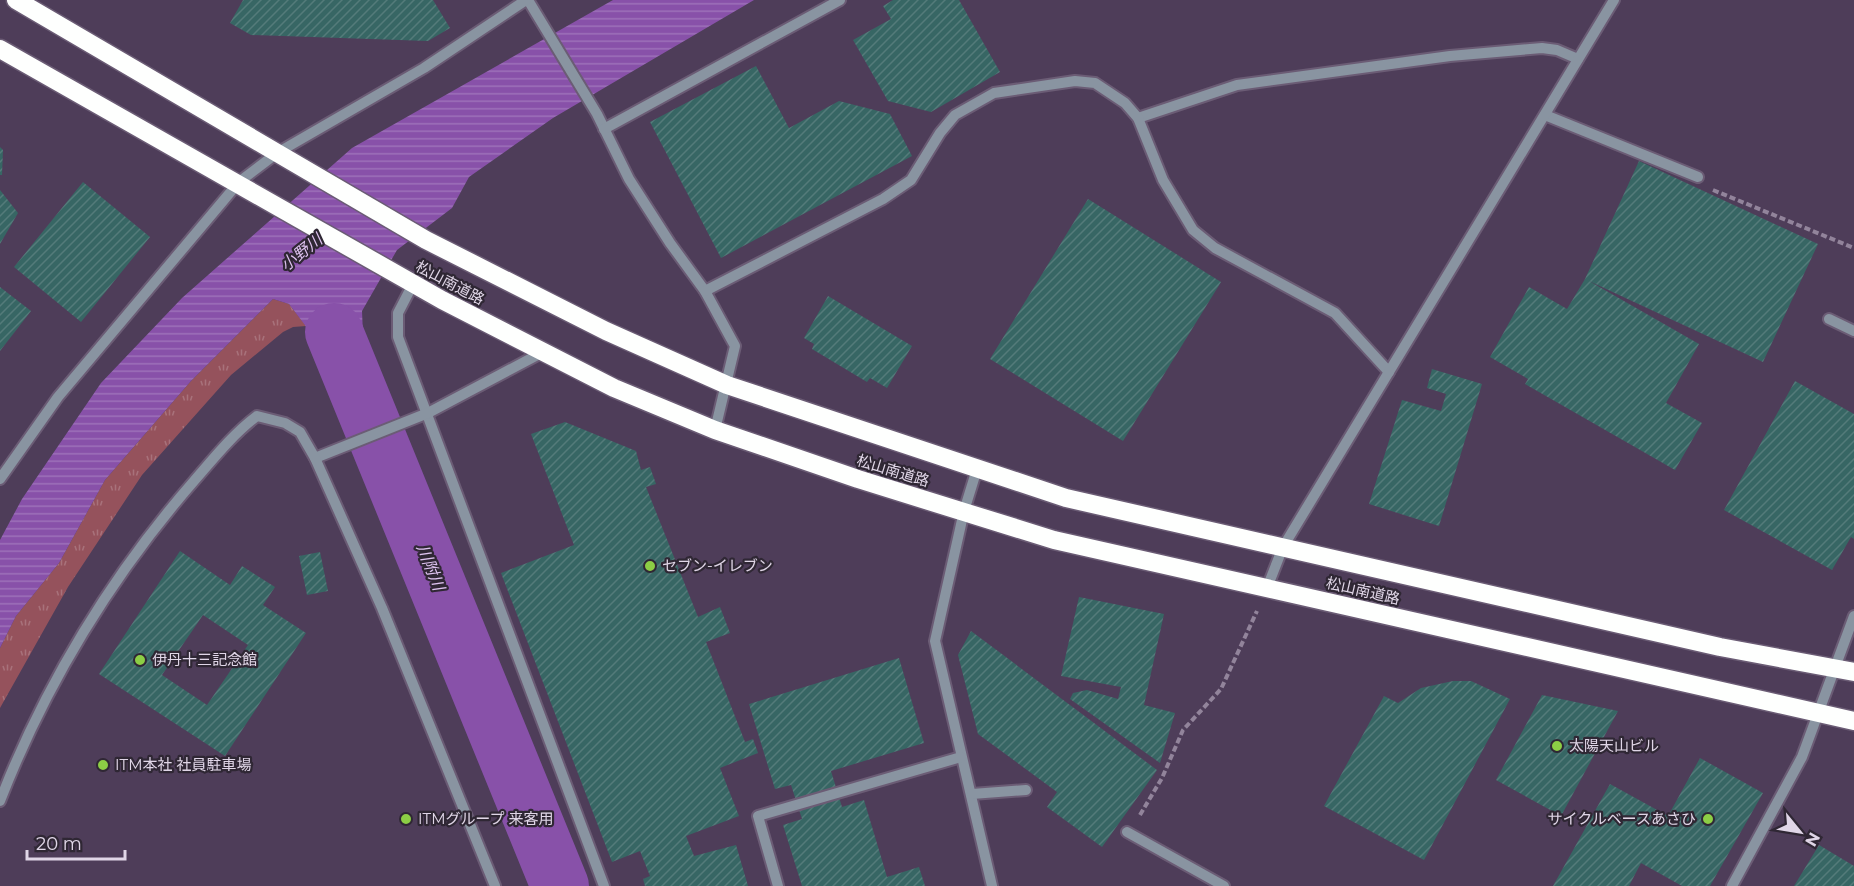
<svg xmlns="http://www.w3.org/2000/svg" width="1854" height="886" font-family="Montserrat,'Noto Sans JP',sans-serif">
	<style>
		.grass { fill: url(#grass-tufts) }
		.water { fill: url(#water-rules) }
		.lines { fill: none; stroke-linecap: round; stroke-linejoin: round }
		.river { stroke: #8851a9; stroke-width: 58 }
		.building { fill: url(#building-hatch); fill-rule: evenodd }
		.minor-casing { stroke: #6b5c75; stroke-width: 14 }
		.highway-casing { stroke: #6b5c75; stroke-width: 21 }
		.path { stroke: #92849b; stroke-width: 4; stroke-dasharray: 6 3; stroke-linecap: butt }
		.minor { stroke: #8994a1; stroke-width: 10 }
		.highway { stroke: #fefffe; stroke-width: 18 }
		.poi-dot { fill: #8cce45; stroke: #2f2734; stroke-width: 2 }
		.labels { text-anchor: middle; stroke-width: 4.5; stroke-linejoin: round; paint-order: stroke }
		.street-label { font-size: 15px; fill: #e0d6e7; stroke: #2f2734 }
		.poi-label { font-size: 15px; fill: #e0d6e7; stroke: #2f2734; text-anchor: start }
		.water-label { font-size: 16px; font-style: italic; fill: #ddc2ef; stroke: #2f2734 }
	</style>
	<defs>
		<pattern id="grass-tufts" width="24" height="20" patternUnits="userSpaceOnUse" patternTransform="scale(1.5)"><rect width="24" height="20" fill="#95525c"/><path d="M3 7l-1-3M5 7V3M7 7l1-3M15 17l-1-3M17 17v-4M19 17l1-3" fill="none" stroke="#a8727b"/></pattern>
		<pattern id="water-rules" width="6" height="5" patternUnits="userSpaceOnUse" patternTransform="scale(1.5)"><rect width="6" height="5" fill="#8851a9"/><path d="M0 2.5h6" fill="none" stroke="#9e71b9"/></pattern>
		<pattern id="building-hatch" width="6" height="6" patternUnits="userSpaceOnUse" patternTransform="scale(1.5)"><rect width="6" height="6" fill="#376664"/><path d="M-1 1l2-2M0 6l6-6M5 7l2-2" fill="none" stroke="#547b7a"/></pattern>
	</defs>
	<rect width="100%" height="100%" fill="#4e3d59"/>
	<polygon class="grass" points="273,299 289,304 306,326 293,327 283,332 231,375 142,475 68,587 0,708 0,648 16,616 59,563 105,480 191,381"/>
	<polygon class="water" points="613,0 754,0 553,118 469,177 452,208 397,250 362,311 366,406 289,304 273,299 191,381 105,480 59,563 16,616 0,648 0,540 22,499 101,383 182,298 352,148"/>
	<g class="lines">
		<polyline class="river" points="334,332 560,886"/>
	</g>
	<g class="building">
		<polygon points="243,0 433,0 450,28 428,41 251,35 230,23"/>
		<polygon points="893,0 959,0 1000,72 931,112 888,101 853,40 891,19 883,6"/>
		<polygon points="756,66 789,128 839,101 890,114 912,156 721,258 650,122"/>
		<polygon points="0,147 3,150 2,175 0,175"/>
		<polygon points="1639,161 1818,244 1763,362 1589,281 1699,344 1666,403 1702,423 1675,470 1525,384 1528,379 1490,357 1529,287 1567,309 1585,279"/>
		<polygon points="83,182 150,237 81,322 14,267"/>
		<polygon points="0,190 18,213 0,244"/>
		<polygon points="1088,199 1221,282 1123,441 990,359"/>
		<polygon points="0,287 31,311 0,351"/>
		<polygon points="828,296 912,346 887,388 870,378 867,382 812,349 814,344 804,338"/>
		<polygon points="1432,369 1482,384 1439,526 1369,504 1402,400 1441,411 1446,394 1427,388"/>
		<polygon points="1795,381 1854,414 1854,539 1851,537 1832,570 1724,510"/>
		<polygon points="565,422 636,451 641,470 650,467 656,484 646,487 698,617 720,607 730,633 706,642 745,742 753,739 758,753 720,768 739,816 686,836 694,856 736,845 748,886 645,886 643,879 650,876 640,851 612,862 501,573 574,545 531,434"/>
		<path d="M 180,551 L 230,585 L 242,566 L 275,587 L 263,605 L 306,633 L 225,756 L 99,674 ZM 203,615 L 248,645 L 207,705 L 162,675 Z"/>
		<polygon points="320,552 328,591 307,595 299,556"/>
		<polygon points="1079,597 1164,614 1144,705 1175,713 1160,763 1070,699 1073,693 1087,690 1118,699 1121,687 1061,676"/>
		<polygon points="971,631 1157,770 1102,847 1047,807 1057,792 978,734 958,655"/>
		<polygon points="899,658 924,743 831,771 842,807 864,800 887,877 919,867 925,886 802,886 783,825 802,819 791,785 775,789 749,704"/>
		<polygon points="1453,681 1471,681 1510,699 1424,860 1324,806 1384,696 1398,703 1421,688"/>
		<polygon points="1542,695 1618,711 1561,816 1496,780"/>
		<polygon points="1700,758 1763,793 1710,886 1682,886 1641,863 1629,886 1553,886 1610,784 1668,816"/>
		<polygon points="1819,845 1854,866 1854,886 1794,886"/>
	</g>
	<g class="lines">
		<defs>
			<g id="minor">
				<polyline points="528,0 597,114 629,179 670,243 705,291 735,346 715,430"/>
				<polyline points="1545,115 1698,177"/>
				<polyline points="1138,118 1237,85 1450,56 1542,48 1557,50 1578,59"/>
				<polyline points="604,129 840,0"/>
				<polyline points="413,284 398,313 398,337 604,886"/>
				<polyline points="705,291 883,199 911,180 940,133 955,115 994,93 1075,81 1095,83 1125,103 1138,118 1163,180 1193,230 1215,248 1335,313 1389,372"/>
				<polyline points="1829,319 1854,331"/>
				<polyline points="315,458 428,413 543,352"/>
				<polyline points="977,469 964,511 935,641 992,886"/>
				<polyline points="0,479 58,397 239,182 277,153 424,68 526,0"/>
				<polyline points="1267,588 1283,547 1614,0"/>
				<polyline points="972,794 1026,790"/>
				<path d="M 0,801 C 45,685 112,575 194,481 C 214,458 233,434 257,416 L 285,423 L 300,432 L 315,458 L 382,608 L 495,886"/>
				<polyline points="1127,832 1224,886"/>
				<polyline points="778,886 758,816 961,757"/>
				<polyline points="1732,886 1802,757 1854,616"/>
			</g>
			<g id="highway">
				<polyline points="16,0 426,240 606,331 727,385 1066,498 1720,647 1854,672"/>
				<polyline points="0,49 442,300 614,388 715,430 858,479 1054,540 1854,721"/>
			</g>
		</defs>
		<use href="#minor" class="minor-casing"/>
		<use href="#highway" class="highway-casing"/>
		<g class="path">
			<polyline points="1713,190 1854,248"/>
			<polyline points="1140,815 1162,778 1183,730 1221,689 1257,611"/>
		</g>
		<use href="#minor" class="minor"/>
		<use href="#highway" class="highway"/>
	</g>
	<g class="poi-dot">
		<circle cx="650" cy="566" r="6"/>
		<circle cx="140" cy="660" r="6"/>
		<circle cx="1557" cy="746" r="6"/>
		<circle cx="103" cy="765" r="6"/>
		<circle cx="406" cy="819" r="6"/>
		<circle cx="1708" cy="819" r="6"/>
	</g>
	<g class="labels">
		<g class="street-label">
			<text transform="translate(450 283) rotate(28)" y="5">松山南道路</text>
			<text transform="translate(893 471) rotate(17)" y="5">松山南道路</text>
			<text transform="translate(1363 591) rotate(13)" y="5">松山南道路</text>
		</g>
		<g class="poi-label">
			<text x="662" y="571">セブン-イレブン</text>
			<text x="152" y="665">伊丹十三記念館</text>
			<text x="1569" y="751">太陽天山ビル</text>
			<text x="115" y="770">ITM本社 社員駐車場</text>
			<text x="418" y="824">ITMグループ 来客用</text>
			<text x="1696" y="824" text-anchor="end">サイクルベースあさひ</text>
		</g>
		<g class="water-label">
			<text transform="translate(301 252) rotate(-39)" y="6">小野川</text>
			<text transform="translate(431 567) rotate(68)" y="6">川附川</text>
		</g>
	</g>
	<g transform="translate(1800 832) rotate(120)" stroke="#2f2734" stroke-width="4.5" paint-order="stroke">
	<path d="M0-4.5L10 22L0 15L-10 22Z" fill="#e0d6e7"/>
	<text y="-9" font-size="16" font-weight="bold" text-anchor="middle" fill="#e0d6e7">N</text>
	</g>
	<path d="M27 850v9h98v-9" fill="none" stroke="#e0d6e7" stroke-width="3"/>
	<text x="36" y="850" font-size="18" fill="#e0d6e7" stroke="#2f2734" stroke-width="4.5" paint-order="stroke">20 m</text>
</svg>
